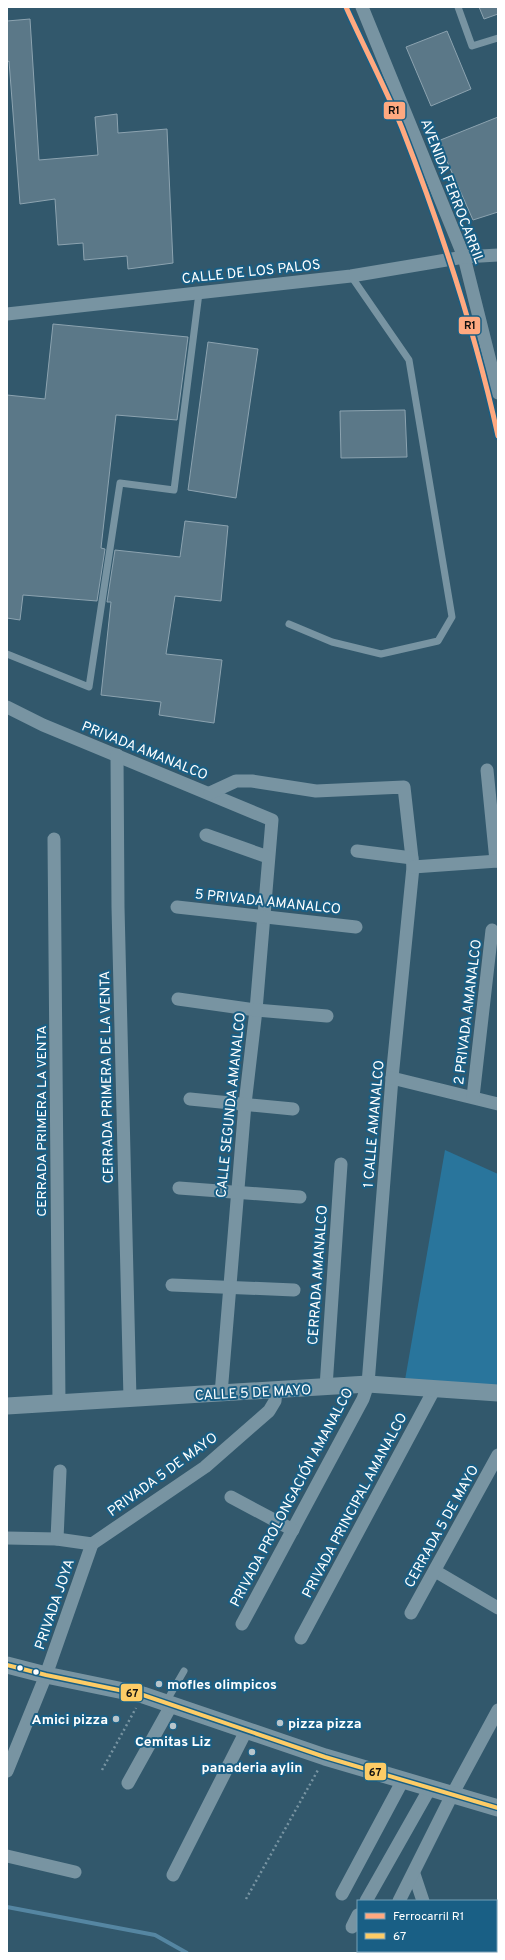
<svg xmlns="http://www.w3.org/2000/svg" width="505" height="1960" font-family="Overpass,sans-serif">
	<style>
		.green { fill: #29759c }
		.lines { fill: none; stroke-linecap: round; stroke-linejoin: round }
		.stream { stroke: #5586a2; stroke-width: 4 }
		.building { fill: #5b7888; stroke: #8ca3b0 }
		.path { stroke: #7894a2; stroke-width: 2.5; stroke-dasharray: 2 3; stroke-linecap: butt }
		.service { stroke: #7894a2; stroke-width: 7 }
		.minor { stroke: #7894a2; stroke-width: 13 }
		.tertiary { stroke: #7894a2; stroke-width: 17 }
		.bus-1-casing { stroke: #195f85; stroke-width: 7 }
		.bus-1 { stroke: #fdcc66; stroke-width: 4 }
		.rail-1-casing { stroke: #195f85; stroke-width: 8 }
		.rail-1 { stroke: #ffa980; stroke-width: 5 }
		.bus-dot { fill: #fff; stroke: #195f85; stroke-width: 1.5 }
		.poi-dot { fill: #b7c5cc; stroke: #195f85; stroke-width: 1.5 }
		.labels { text-anchor: middle; stroke-width: 4; stroke-linejoin: round; paint-order: stroke }
		.street-label { font-size: 14px; fill: #fff; stroke: #195f85 }
		.poi-label { font-size: 14px; font-weight: bold; fill: #fff; stroke: #195f85; text-anchor: start }
		.line-badge { stroke: #195f85; stroke-width: 1.5 }
		.pale-badge-label { font-size: 11px; text-anchor: middle; font-weight: bold; fill: #111 }
	</style>
	<rect width="100%" height="100%" fill="#32586c"/>
	<polygon class="green" points="445,1150 498,1174 498,1387 405,1380"/>
	<g class="lines">
		<polyline class="stream" points="7,1907 155,1935 187,1953"/>
	</g>
	<g class="building">
		<polygon points="479,7 498,7 498,14 484,19"/>
		<polygon points="30,19 39,160 98,155 95,117 117,114 118,133 167,129 173,263 128,269 127,256 84,260 83,243 58,245 55,199 20,204 9,61 7,62 7,21"/>
		<polygon points="447,31 471,89 431,106 406,47"/>
		<polygon points="498,117 498,212 473,220 438,141"/>
		<polygon points="53,324 188,337 177,420 116,415 101,548 105,549 97,601 23,595 20,620 7,618 7,395 45,399"/>
		<polygon points="208,342 258,349 236,498 188,490"/>
		<polygon points="405,410 407,457 341,458 340,411"/>
		<polygon points="185,521 228,526 221,601 175,596 166,654 222,660 214,723 159,715 161,702 101,695 111,602 107,602 115,550 180,557"/>
	</g>
	<g class="lines">
		<g class="path">
			<polyline points="102,1770 136,1708"/>
			<polyline points="246,1899 318,1770"/>
		</g>
		<g class="service">
			<polyline points="458,7 472,46 498,38"/>
			<polyline points="289,624 332,642 381,654 438,641 452,617 409,360 351,276"/>
			<polyline points="7,654 89,687 120,483 174,490 199,293"/>
			<polyline points="166,1702 184,1671"/>
		</g>
		<g class="minor">
			<polyline points="362,7 464,257 498,393"/>
			<polyline points="7,314 351,276 464,257 498,255"/>
			<polyline points="7,707 43,725 272,820 256,1010 245,1104 221,1394"/>
			<polyline points="117,755 118,907 130,1399"/>
			<polyline points="487,770 496,861"/>
			<polyline points="210,793 236,781 252,781 316,791 404,787 413,867 392,1078 368,1384 363,1399 242,1624"/>
			<polyline points="206,835 268,857"/>
			<polyline points="54,839 59,1403"/>
			<polyline points="357,851 412,858"/>
			<polyline points="413,867 498,861"/>
			<polyline points="177,907 356,927"/>
			<polyline points="178,999 256,1010 327,1016"/>
			<polyline points="392,1078 498,1104"/>
			<polyline points="473,1097 492,930"/>
			<polyline points="190,1099 293,1109"/>
			<polyline points="179,1188 300,1197"/>
			<polyline points="172,1285 294,1290"/>
			<polyline points="326,1387 341,1164"/>
			<polyline points="231,1497 293,1530"/>
			<polyline points="7,1538 57,1539 92,1544"/>
			<polyline points="57,1539 60,1471"/>
			<polyline points="92,1544 205,1467 269,1411 275,1401 276,1390"/>
			<polyline points="435,1571 498,1608"/>
			<polyline points="411,1613 498,1455"/>
			<polyline points="301,1638 435,1388"/>
			<polyline points="7,1771 46,1675 92,1544"/>
			<polyline points="128,1783 172,1704"/>
			<polyline points="7,1856 75,1872"/>
			<polyline points="414,1874 423,1901"/>
			<polyline points="173,1875 246,1731"/>
			<polyline points="342,1894 403,1780"/>
			<polyline points="366,1901 430,1788"/>
			<polyline points="399,1901 452,1795 498,1710"/>
			<polyline points="352,1927 358,1915"/>
			<polyline points="438,1951 439,1953"/>
			<polyline points="371,1953 373,1951"/>
		</g>
		<g class="tertiary">
			<polyline points="7,1406 368,1384 498,1393"/>
			<polyline points="7,1665 46,1675 143,1695 325,1757 498,1808"/>
		</g>
		<defs>
			<polyline id="bus-1" points="7,1665 46,1675 143,1695 325,1757 498,1808"/>
		</defs>
		<use href="#bus-1" class="bus-1-casing"/>
		<use href="#bus-1" class="bus-1"/>
		<defs>
			<path id="rail-1" d="M 346,7 C 364,47 385,87 402,128 C 441,228 475,331 498,436"/>
		</defs>
		<use href="#rail-1" class="rail-1-casing"/>
		<use href="#rail-1" class="rail-1"/>
	</g>
	<g class="bus-dot">
		<circle cx="20" cy="1668" r="3.5"/>
		<circle cx="36" cy="1672" r="3.5"/>
	</g>
	<g class="poi-dot">
		<circle cx="159" cy="1684" r="4"/>
		<circle cx="116" cy="1719" r="4"/>
		<circle cx="280" cy="1723" r="4"/>
		<circle cx="173" cy="1726" r="4"/>
		<circle cx="252" cy="1752" r="4"/>
	</g>
	<g class="labels">
		<g class="street-label">
			<text transform="translate(453 191) rotate(69)" y="5">AVENIDA FERROCARRIL</text>
			<text transform="translate(251 271) rotate(-6)" y="5">CALLE DE LOS PALOS</text>
			<text transform="translate(145 750) rotate(22)" y="5">PRIVADA AMANALCO</text>
			<text transform="translate(268 901) rotate(6)" y="5">5 PRIVADA AMANALCO</text>
			<text transform="translate(467 1012) rotate(-83)" y="5">2 PRIVADA AMANALCO</text>
			<text transform="translate(106 1077) rotate(-91)" y="5">CERRADA PRIMERA DE LA VENTA</text>
			<text transform="translate(230 1105) rotate(-84)" y="5">CALLE SEGUNDA AMANALCO</text>
			<text transform="translate(41 1121) rotate(-90)" y="5">CERRADA PRIMERA LA VENTA</text>
			<text transform="translate(373 1124) rotate(-85)" y="5">1 CALLE AMANALCO</text>
			<text transform="translate(317 1275) rotate(-86)" y="5">CERRADA AMANALCO</text>
			<text transform="translate(253 1392) rotate(-3)" y="5">CALLE 5 DE MAYO</text>
			<text transform="translate(162 1474) rotate(-36)" y="5">PRIVADA 5 DE MAYO</text>
			<text transform="translate(291 1497) rotate(-62)" y="5">PRIVADA PROLONGACIÓN AMANALCO</text>
			<text transform="translate(354 1505) rotate(-62)" y="5">PRIVADA PRINCIPAL AMANALCO</text>
			<text transform="translate(441 1526) rotate(-61)" y="5">CERRADA 5 DE MAYO</text>
			<text transform="translate(54 1604) rotate(-71)" y="5">PRIVADA JOYA</text>
		</g>
		<g class="poi-label">
			<text x="167" y="1689">mofles olimpicos</text>
			<text x="108" y="1724" text-anchor="end">Amici pizza</text>
			<text x="288" y="1728">pizza pizza</text>
			<text x="173" y="1746" text-anchor="middle">Cemitas Liz</text>
			<text x="252" y="1772" text-anchor="middle">panaderia aylin</text>
		</g>
	</g>
	<g class="line-badge">
		<rect x="383" y="101" width="23" height="19" rx="4" fill="#ffa980"/>
		<rect x="458" y="316" width="23" height="19" rx="4" fill="#ffa980"/>
		<rect x="120" y="1683" width="23" height="19" rx="4" fill="#fdcc66"/>
		<rect x="364" y="1762" width="23" height="19" rx="4" fill="#fdcc66"/>
	</g>
	<g class="pale-badge-label">
		<text x="394" y="114">R1</text>
		<text x="470" y="329">R1</text>
		<text x="132" y="1697">67</text>
		<text x="375" y="1776">67</text>
	</g>
	<rect width="505" height="1960" fill="none" stroke="#ffffff" stroke-width="16"/>
	<rect x="357" y="1900" width="140" height="52" fill="#195f85" stroke="#759fb6"/>
	<rect x="365" y="1913" width="20" height="6" fill="#ffa980" stroke="#759fb6"/>
	<text x="393" y="1920" font-size="12" fill="#ffffff">Ferrocarril R1</text>
	<rect x="365" y="1933" width="20" height="6" fill="#fdcc66" stroke="#759fb6"/>
	<text x="393" y="1940" font-size="12" fill="#ffffff">67</text>
</svg>
